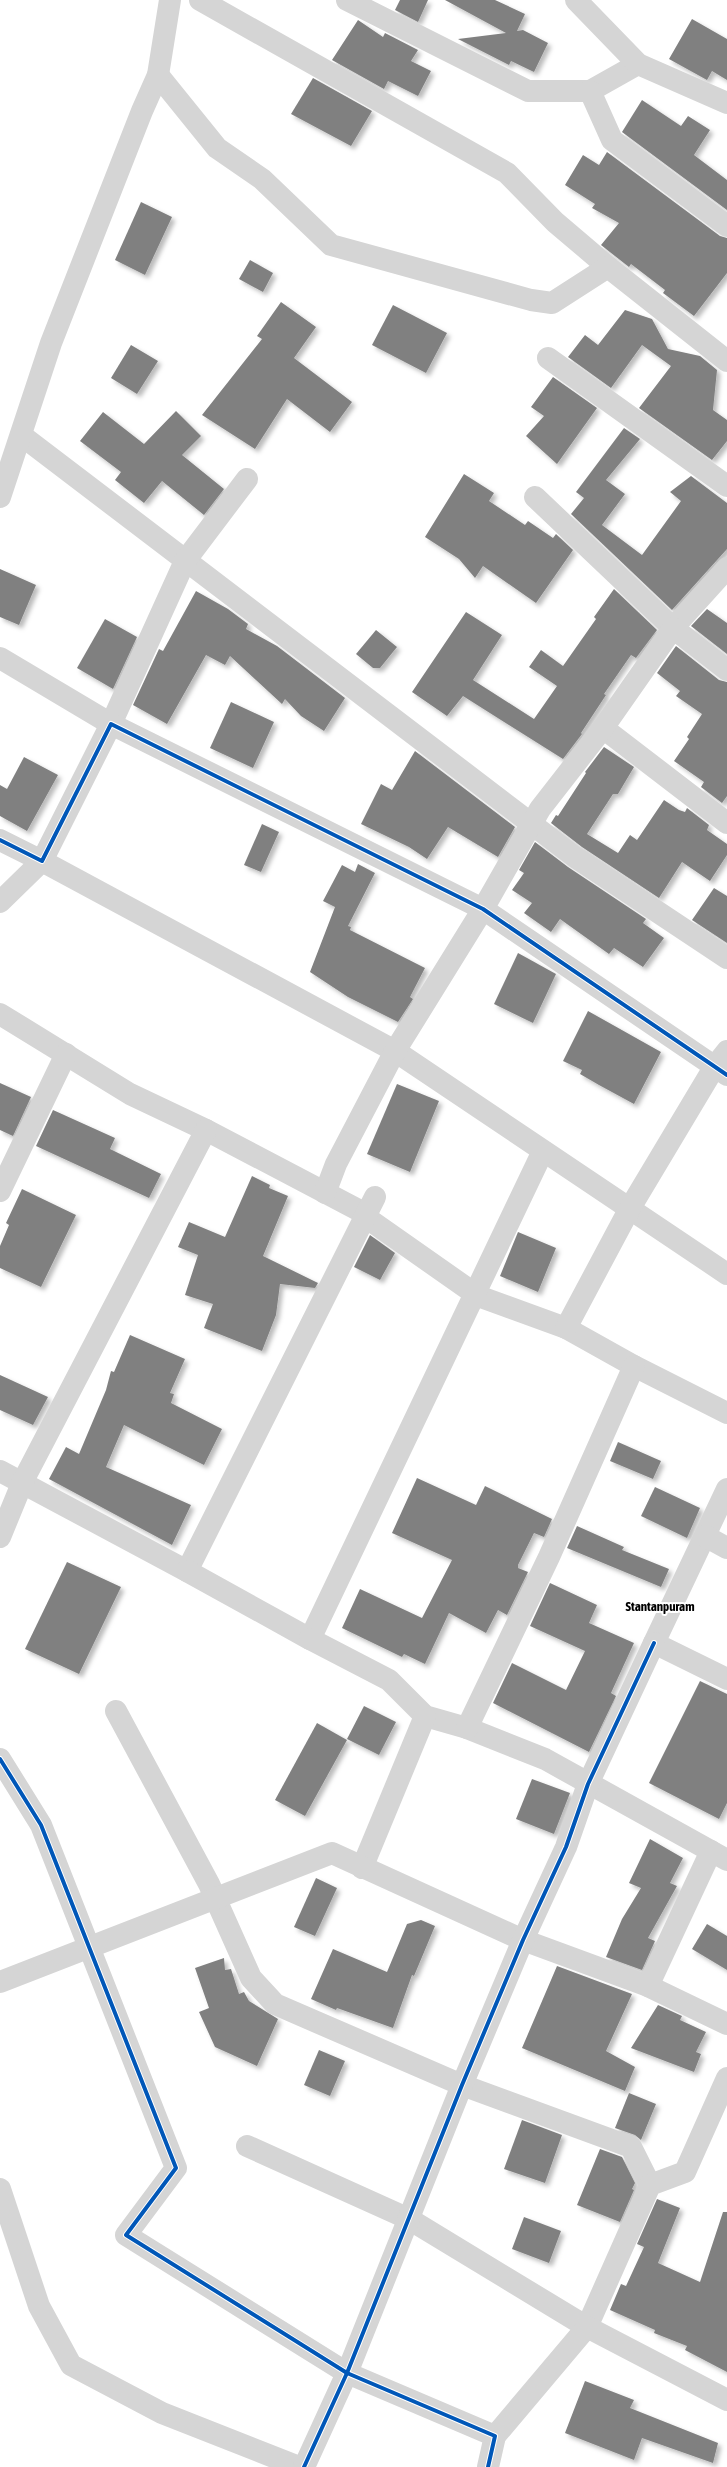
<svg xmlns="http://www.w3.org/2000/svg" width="727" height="2467" font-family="'Asap Condensed',sans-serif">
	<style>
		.building { fill: #808080; filter: url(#shadow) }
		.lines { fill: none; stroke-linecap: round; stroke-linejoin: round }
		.minor { stroke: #d5d5d5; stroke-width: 22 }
		.cycleway-casing { stroke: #fff; stroke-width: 6 }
		.cycleway { stroke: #0057b8; stroke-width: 4 }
		.labels { text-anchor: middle; stroke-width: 4; stroke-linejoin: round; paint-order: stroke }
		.neighbourhood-label { font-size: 13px; font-weight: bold; fill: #000; stroke: #fff }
	</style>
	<defs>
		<filter id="shadow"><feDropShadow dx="3.5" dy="3.5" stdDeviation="2" flood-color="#0004"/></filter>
	</defs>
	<rect width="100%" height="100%" fill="#fff"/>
	<g class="building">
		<polygon points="400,0 428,0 418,22 395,10"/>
		<polygon points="445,0 495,0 525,14 517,31 523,30 548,43 534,72 511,61 509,65 458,39 506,33"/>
		<polygon points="692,19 727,39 727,80 712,71 707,80 669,59"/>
		<polygon points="358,20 383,37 385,33 418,50 411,61 431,71 418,96 388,81 384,89 332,60"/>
		<polygon points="313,78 372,111 351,146 291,114"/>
		<polygon points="642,100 681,126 688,116 710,130 694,155 727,180 727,210 622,132"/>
		<polygon points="607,152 720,236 727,238 727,273 694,316 663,293 665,290 631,264 629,267 601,245 619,223 592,208 595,204 565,185 583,155 599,165"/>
		<polygon points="141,202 172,217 145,275 115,260"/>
		<polygon points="250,260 273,273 263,292 239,279"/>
		<polygon points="281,302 316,327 294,358 352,402 330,432 287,399 255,449 202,415 262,339 257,336"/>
		<polygon points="393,305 447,333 426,373 372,345"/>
		<polygon points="625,310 652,319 668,349 700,356 717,370 713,410 727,420 727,441 712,460 639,408 671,366 642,345 611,388 568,357 585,335 598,345"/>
		<polygon points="131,345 158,361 137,394 111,378"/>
		<polygon points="553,377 597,408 557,464 526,436 544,416 531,407"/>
		<polygon points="176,411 201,436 182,455 224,489 204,515 162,481 144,503 115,480 121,472 80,441 103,412 144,444"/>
		<polygon points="624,428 640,439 606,480 625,494 602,525 642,555 681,501 670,492 691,476 727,503 727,549 672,610 571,514 584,498 576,492"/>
		<polygon points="464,474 494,493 489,501 525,525 528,521 553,538 556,534 573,550 536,603 483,566 475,578 459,559 425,537"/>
		<polygon points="0,569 36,585 19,625 0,617"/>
		<polygon points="614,589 657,630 636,658 631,655 604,694 606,695 581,733 582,734 563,759 463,696 447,716 412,692 466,612 502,635 473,680 534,719 557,686 529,667 541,650 563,666 596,619 594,617"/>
		<polygon points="196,591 228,609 248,624 246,629 277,646 345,698 324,731 301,716 285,699 282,704 230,656 225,665 206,655 167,724 133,705 159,649 163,651"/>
		<polygon points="707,609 727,623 727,654 691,626"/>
		<polygon points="105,619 137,637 113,689 77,668"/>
		<polygon points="376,630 397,647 380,668 373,668 356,654"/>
		<polygon points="676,646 719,680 727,682 727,796 722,803 701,787 704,782 674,761 689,739 687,737 702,714 676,696 680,691 657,673"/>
		<polygon points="231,702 274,722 253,768 210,748"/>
		<polygon points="604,747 634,767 618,794 613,794 587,834 618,853 630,835 637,840 664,800 679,810 685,812 687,808 709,825 707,830 727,844 727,855 710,881 682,862 659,898 582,847 551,823 556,815 558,816 586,773 585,772"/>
		<polygon points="415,751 515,827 498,857 448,827 427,859 409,847 361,824 381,784 392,790"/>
		<polygon points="24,757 58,775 27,831 0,816 0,785 7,789"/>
		<polygon points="262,824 279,832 261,872 244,865"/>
		<polygon points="535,842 568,867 646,919 643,923 664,938 643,967 614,948 609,954 560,919 551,932 524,913 532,903 512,890 524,873 519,870"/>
		<polygon points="358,864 375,873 348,926 351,927 350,930 425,968 410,997 413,999 398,1022 348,997 310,972 335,907 323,901 342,865 355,872"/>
		<polygon points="714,888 727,896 727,943 692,920"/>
		<polygon points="518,953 556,974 533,1023 494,1004"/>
		<polygon points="588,1011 661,1052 634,1104 599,1085 580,1074 582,1070 563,1061"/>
		<polygon points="0,1083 31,1097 13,1136 0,1130"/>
		<polygon points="397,1084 439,1101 410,1172 367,1154"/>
		<polygon points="53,1110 115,1138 110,1149 161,1174 149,1198 36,1146"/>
		<polygon points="252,1176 270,1185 269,1188 288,1196 263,1256 318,1283 315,1288 280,1284 276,1315 262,1351 204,1328 213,1304 185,1295 198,1255 178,1247 189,1222 225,1237"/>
		<polygon points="22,1189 76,1215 41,1287 0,1268 0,1246 9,1225 6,1223"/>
		<polygon points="518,1232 556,1248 538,1292 500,1276"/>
		<polygon points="370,1235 395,1253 380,1280 354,1267"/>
		<polygon points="130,1335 185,1359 170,1393 174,1394 171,1403 222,1429 204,1465 124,1425 106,1467 191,1505 172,1545 49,1479 66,1447 79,1454 106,1390 111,1371 114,1372"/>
		<polygon points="0,1375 48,1397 33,1425 0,1410"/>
		<polygon points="618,1442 661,1461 653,1479 610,1461"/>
		<polygon points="417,1478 476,1505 485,1486 552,1519 544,1537 534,1533 518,1565 518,1568 528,1572 507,1615 498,1610 486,1633 449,1613 425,1664 404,1654 402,1657 342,1628 360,1589 422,1618 452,1560 392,1533"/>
		<polygon points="655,1487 700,1508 687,1538 641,1516"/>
		<polygon points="577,1526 624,1547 622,1550 669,1569 661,1587 567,1548"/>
		<polygon points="67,1562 121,1587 79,1674 25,1649"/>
		<polygon points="550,1583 597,1605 589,1623 634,1643 611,1693 616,1696 589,1752 493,1703 512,1663 566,1690 585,1651 530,1626"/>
		<polygon points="700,1681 727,1694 727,1803 719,1819 649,1783"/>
		<polygon points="364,1706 396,1722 379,1755 347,1739"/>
		<polygon points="317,1723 347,1740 305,1816 275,1800"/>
		<polygon points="532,1779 570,1793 554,1834 516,1819"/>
		<polygon points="650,1839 683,1858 670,1883 677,1886 648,1938 655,1941 642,1970 606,1957 622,1919 641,1888 629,1883"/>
		<polygon points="316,1878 337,1888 315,1936 294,1927"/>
		<polygon points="421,1920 435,1926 414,1976 412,1975 393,2028 337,2008 336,2010 311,1999 333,1949 387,1972 407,1924"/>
		<polygon points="707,1924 727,1936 727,1970 692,1949"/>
		<polygon points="224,1958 225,1970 231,1969 239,1994 244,1992 249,2001 278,2019 257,2066 215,2047 199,2012 209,2008 195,1968"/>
		<polygon points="557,1966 632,1994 606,2051 635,2067 625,2091 522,2048"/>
		<polygon points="658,2005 682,2016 680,2020 706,2032 696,2052 701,2054 694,2072 631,2048"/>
		<polygon points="319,2050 345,2061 330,2096 304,2085"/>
		<polygon points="629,2093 656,2104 641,2140 635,2135 615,2128"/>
		<polygon points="522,2120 562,2135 545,2183 504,2169"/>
		<polygon points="600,2149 622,2157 635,2183 632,2189 634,2190 620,2222 577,2205"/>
		<polygon points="657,2199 680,2208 658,2263 700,2282 723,2212 727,2212 727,2372 685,2350 687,2346 654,2333 655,2330 610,2310 621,2284 626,2286 644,2247 637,2244"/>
		<polygon points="524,2217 561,2231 549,2263 512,2249"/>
		<polygon points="585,2381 634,2400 630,2408 718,2443 713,2463 642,2438 634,2460 565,2433"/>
	</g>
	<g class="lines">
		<g class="minor">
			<polyline points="200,0 507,173 555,222 608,267"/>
			<polyline points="347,0 528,91 590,91 638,64"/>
			<polyline points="576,0 638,64 727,103"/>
			<polyline points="158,75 217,148 262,179 331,245 531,300 552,303 608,267 727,361"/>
			<polyline points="590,91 612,140 727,226"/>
			<polyline points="548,358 727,486"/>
			<polyline points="21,435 575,857 727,958"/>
			<polyline points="0,497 51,343 142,111 158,75 170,0"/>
			<polyline points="535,497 673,628 727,568"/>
			<polyline points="0,658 111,724 185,561 247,479"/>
			<polyline points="603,728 727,823"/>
			<polyline points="0,840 42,861 111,724 483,909 727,1075"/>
			<polyline points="0,902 42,861 395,1051 727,1274"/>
			<polyline points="0,1014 130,1094 206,1130 366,1214 364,1216 478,1296 566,1328 634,1366 727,1413"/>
			<polyline points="0,1191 66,1054"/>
			<polyline points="325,1193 336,1164 395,1051 483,909 540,809 603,728 673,628 727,670"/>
			<polyline points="566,1328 630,1208 715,1066 727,1051"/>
			<polyline points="0,1471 187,1571 375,1197"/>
			<polyline points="727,1489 654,1643 727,1679"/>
			<polyline points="705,1536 727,1548"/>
			<polyline points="0,1537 23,1481 206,1130"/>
			<polyline points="187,1571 310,1639 543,1151"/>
			<polyline points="310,1639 389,1680 425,1716 467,1728 545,1759 727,1860"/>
			<polyline points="116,1711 209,1884 251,1978 275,2004 462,2085 631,2147 650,2185"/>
			<polyline points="467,1728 549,1557 634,1366"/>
			<polyline points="0,1759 41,1825 176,2168 126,2235 347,2373 495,2436 488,2467"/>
			<polyline points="362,1868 425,1716"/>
			<polyline points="0,1982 332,1853 523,1940 648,1986 727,2024"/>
			<polyline points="648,1986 711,1851"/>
			<polyline points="247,2146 409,2219 587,2327 650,2185 685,2172 727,2078"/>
			<polyline points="0,2189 39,2306 71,2365 162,2413 299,2467"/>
			<polyline points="495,2436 587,2327 727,2400"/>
			<polyline points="304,2467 347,2373 462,2085 523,1940 566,1847 588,1784 654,1643"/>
		</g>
		<defs>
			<g id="cycleway">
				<polyline points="0,840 42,861 111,724 483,909 727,1075"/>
				<polyline points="0,1759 41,1825 176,2168 126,2235 347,2373 495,2436 488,2467"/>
				<polyline points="304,2467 347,2373 462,2085 523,1940 566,1847 588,1784 654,1643"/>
			</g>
		</defs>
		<use href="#cycleway" class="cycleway-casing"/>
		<use href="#cycleway" class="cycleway"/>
	</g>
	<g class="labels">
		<g class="neighbourhood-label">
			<text x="660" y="1611">Stantanpuram</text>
		</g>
	</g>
</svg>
